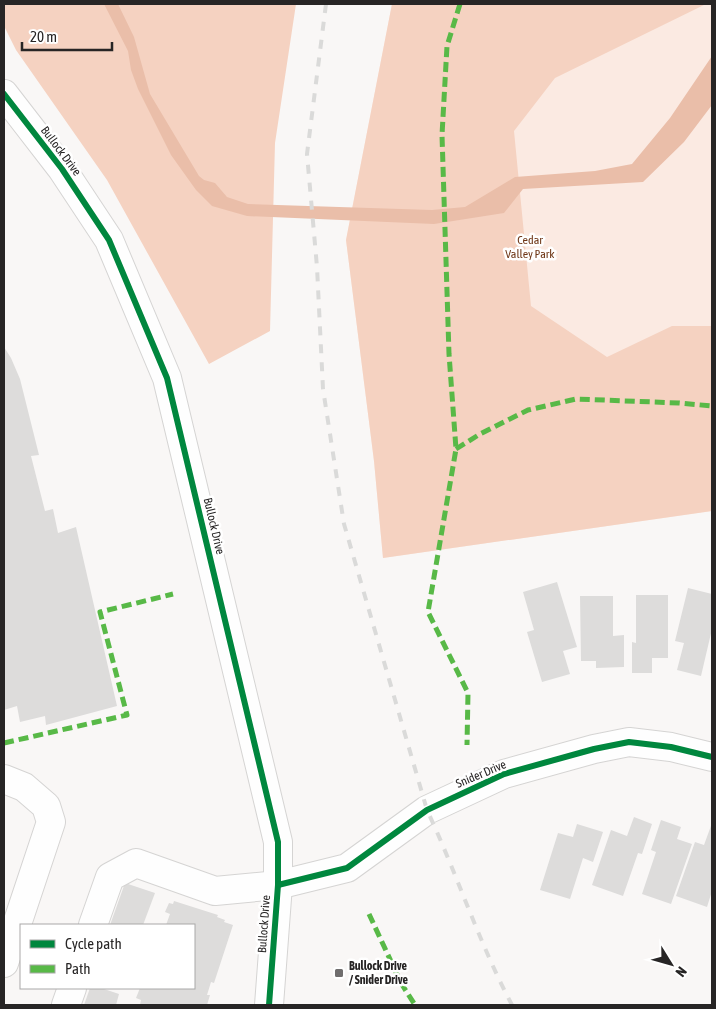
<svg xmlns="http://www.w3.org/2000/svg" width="716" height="1009" font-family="'Asap Condensed',sans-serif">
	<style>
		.green { fill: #fbeae2 }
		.forest { fill: #f5d2c1 }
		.water { fill: #eabea9 }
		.building { fill: #dddcdb }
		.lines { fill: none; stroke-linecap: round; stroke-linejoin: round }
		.minor-casing { stroke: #d5d4d3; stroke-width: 30 }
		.minor { stroke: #fefefe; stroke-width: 28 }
		.rail { stroke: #dadad9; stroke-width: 4; stroke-dasharray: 9 9; stroke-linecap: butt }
		.quiet { stroke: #58b947; stroke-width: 5; stroke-dasharray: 10 5; stroke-linecap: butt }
		.cycleway-casing { stroke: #fff; stroke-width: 9 }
		.cycleway { stroke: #00873e; stroke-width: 6 }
		.poi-dot { fill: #706e6e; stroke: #fff; stroke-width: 2 }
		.labels { text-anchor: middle; stroke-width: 5; stroke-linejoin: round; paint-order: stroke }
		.street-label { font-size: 12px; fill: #272525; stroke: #fff }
		.park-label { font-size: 12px; fill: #6e3616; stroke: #fff }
		.poi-label { font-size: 12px; font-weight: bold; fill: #272525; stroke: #fff; text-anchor: start }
	</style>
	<rect width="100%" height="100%" fill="#f9f7f6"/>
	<polygon class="green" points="392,4 712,4 712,511 383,558 374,461 346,240"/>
	<g class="forest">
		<polygon points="4,4 296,4 275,143 270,331 209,364 107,180 16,50 4,26"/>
		<polygon points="392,4 706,4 555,78 514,131 531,306 607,357 672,326 712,326 712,511 383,558 374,461 346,240"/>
	</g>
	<polygon class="water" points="104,4 118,4 134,37 150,94 199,176 204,180 215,183 227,197 248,204 432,210 465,207 515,177 595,171 632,164 670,118 712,56 712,105 684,142 643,182 523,189 504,213 434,224 247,216 212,206 196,190 171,155 138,89 131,70 128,51"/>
	<g class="building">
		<polygon points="4,347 11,358 20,379 39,455 31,456 45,511 53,509 58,533 76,527 117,706 46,725 45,716 20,722 17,706 4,710"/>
		<polygon points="557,582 577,647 563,651 570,674 542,682 527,632 534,630 523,592"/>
		<polygon points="688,588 712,594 712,629 701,676 677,670 684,643 675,641"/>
		<polygon points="636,595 668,595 668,658 652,658 652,673 632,673 632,642 636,643"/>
		<polygon points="580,596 613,596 613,636 624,635 624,667 596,668 596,661 581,661"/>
		<polygon points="634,817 652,824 642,854 638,853 623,896 592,885 611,830 627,836"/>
		<polygon points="661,820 681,827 677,839 692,844 671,904 642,894 656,852 651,850"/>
		<polygon points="712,823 712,891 707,907 676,896 695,842 704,845"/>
		<polygon points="577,824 603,832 593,862 583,858 570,899 540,890 558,833 573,837"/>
		<polygon points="125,883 155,893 143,925 110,925"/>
		<polygon points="174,901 218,915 217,917 225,920 224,922 233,925 214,983 211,982 207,995 210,995 207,1005 140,1005 141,1000 136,998 140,988 194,988 194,925 166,925 170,914 165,912 169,903 173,904"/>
		<polygon points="90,988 101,988 119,994 116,1005 84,1005"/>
	</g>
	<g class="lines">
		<defs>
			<g id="minor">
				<polyline points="4,94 62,169 109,240 167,378 278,842 278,885 269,1005"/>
				<polyline points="4,779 24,787 46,806 51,822 4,963"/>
				<polyline points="93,925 110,877 136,863 215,891 278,885 347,868 427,810 504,774 594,749 629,742 671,747 712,757"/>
				<polyline points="66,1005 72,988"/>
			</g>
		</defs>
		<use href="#minor" class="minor-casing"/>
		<use href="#minor" class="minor"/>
		<path class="rail" d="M 326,4 L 307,154 L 317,267 L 323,389 L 344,524 L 427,810 C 457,874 479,943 512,1005"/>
		<g class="quiet">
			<polyline points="460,4 447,46 442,135 449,354 456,449 428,612 468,693 467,745"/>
			<polyline points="456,449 480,434 528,410 576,399 679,403 712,406"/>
			<polyline points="4,743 127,715 100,612 173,594"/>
			<polyline points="369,914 401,983 415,1005"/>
		</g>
		<defs>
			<g id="cycleway">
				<polyline points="4,94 62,169 109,240 167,378 278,842 278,885 269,1005"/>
				<polyline points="278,885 347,868 427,810 504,774 594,749 629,742 671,747 712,757"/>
			</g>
		</defs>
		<use href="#cycleway" class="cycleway-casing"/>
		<use href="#cycleway" class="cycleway"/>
	</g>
	<rect class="poi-dot" x="334" y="968" width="10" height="10" rx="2.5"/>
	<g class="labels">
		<g class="street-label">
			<text transform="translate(61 151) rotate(53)" y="4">Bullock Drive</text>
			<text transform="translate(214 526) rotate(77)" y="4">Bullock Drive</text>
			<text transform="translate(481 774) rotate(-23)" y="4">Snider Drive</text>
			<text transform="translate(264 924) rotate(-86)" y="4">Bullock Drive</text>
		</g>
		<g class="park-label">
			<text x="530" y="244">Cedar<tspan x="530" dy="14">Valley Park</tspan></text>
		</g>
		<g class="poi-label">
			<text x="349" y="970">Bullock Drive<tspan x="349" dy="14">/ Snider Drive</tspan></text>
		</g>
	</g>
	<rect width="716" height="1009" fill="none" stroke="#272525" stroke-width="10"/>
	<rect x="20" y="924" width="175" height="65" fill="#ffffff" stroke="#a9a8a8"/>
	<rect x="30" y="940" width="25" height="8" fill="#00873e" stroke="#a9a8a8"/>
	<text x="65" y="949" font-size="15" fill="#272525">Cycle path</text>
	<rect x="30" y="965" width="25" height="8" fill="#58b947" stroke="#a9a8a8"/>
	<text x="65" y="974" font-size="15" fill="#272525">Path</text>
	<g transform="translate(671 964) rotate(127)" stroke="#ffffff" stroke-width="4" paint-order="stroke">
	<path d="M0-4L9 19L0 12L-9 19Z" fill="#272525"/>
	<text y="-8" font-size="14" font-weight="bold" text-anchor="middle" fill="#272525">N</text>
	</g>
	<path d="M22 42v8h90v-8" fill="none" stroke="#272525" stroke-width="2.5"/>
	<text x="30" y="42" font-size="15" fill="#272525" stroke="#ffffff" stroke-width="4" paint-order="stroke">20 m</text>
</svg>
